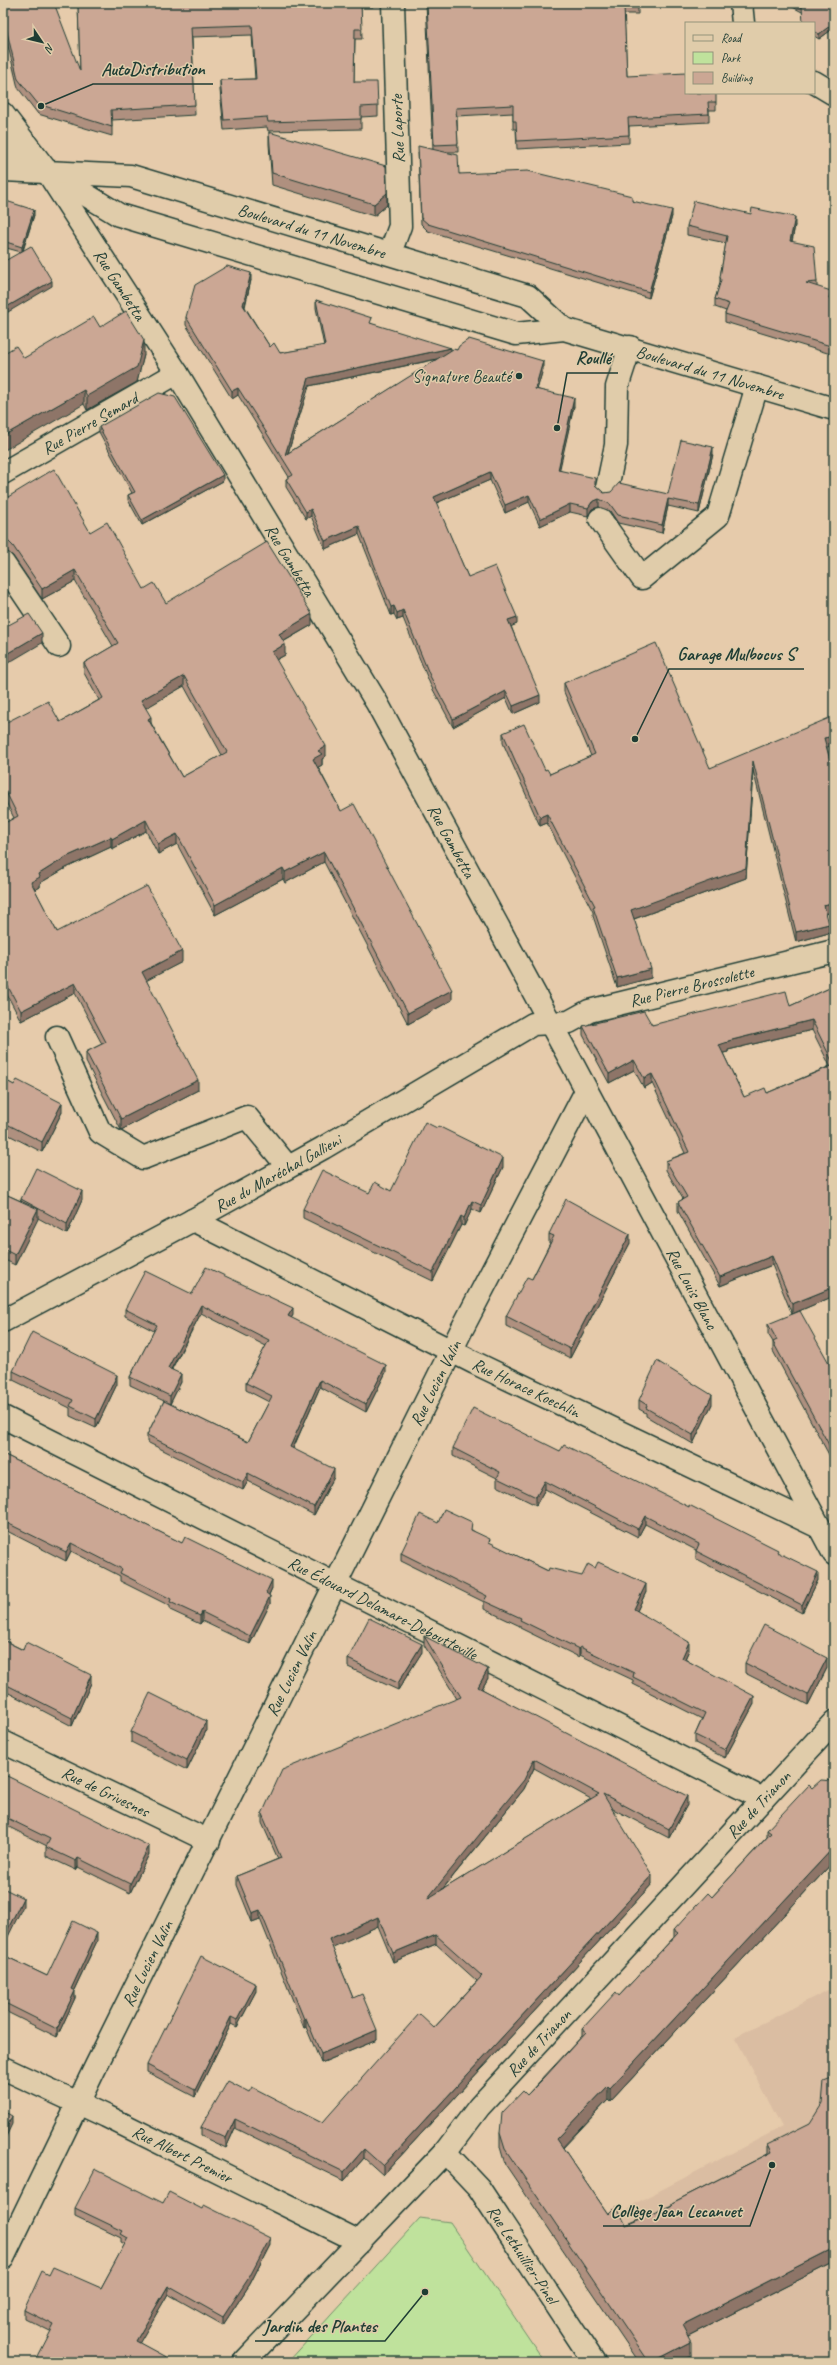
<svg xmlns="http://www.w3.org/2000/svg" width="837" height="2365" font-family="Caveat,sans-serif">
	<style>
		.built { fill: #dabda2 }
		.green { fill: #bfe29c; stroke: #6f9068 }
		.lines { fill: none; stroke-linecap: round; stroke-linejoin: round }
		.minor-casing { stroke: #1f3d34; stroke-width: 25 }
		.major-casing { stroke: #1f3d34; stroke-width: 25 }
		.minor { stroke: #e0ccaa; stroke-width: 22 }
		.major { stroke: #e0ccaa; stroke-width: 22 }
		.wall { fill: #af907f; stroke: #1f3d34; fill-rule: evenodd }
		.shaded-wall { fill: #8e7568; stroke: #1f3d34 }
		.building { fill: #cba794; stroke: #1f3d34; fill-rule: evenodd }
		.poi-dot { fill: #1f3d34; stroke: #e0ccaa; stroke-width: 1.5 }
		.labels { text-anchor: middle; stroke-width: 3; stroke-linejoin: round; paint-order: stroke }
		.street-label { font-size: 17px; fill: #1f3d34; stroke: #e0ccaa }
		.poi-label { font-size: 17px; fill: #1f3d34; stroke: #e0ccaa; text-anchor: end }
		.leader { fill: none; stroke: #1f3d34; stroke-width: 1.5 }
		.callout-dot { fill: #1f3d34; stroke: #e0ccaa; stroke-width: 1.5 }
		.callout-label { font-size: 18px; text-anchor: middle; font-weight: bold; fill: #1f3d34; stroke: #e0ccaa; stroke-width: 3; stroke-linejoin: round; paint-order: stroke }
	</style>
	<rect width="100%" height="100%" fill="#e6cbab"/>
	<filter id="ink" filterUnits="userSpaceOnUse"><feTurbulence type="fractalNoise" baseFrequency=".025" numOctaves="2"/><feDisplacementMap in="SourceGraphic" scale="8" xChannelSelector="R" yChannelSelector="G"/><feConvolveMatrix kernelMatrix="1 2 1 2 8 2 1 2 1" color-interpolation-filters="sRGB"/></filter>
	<g filter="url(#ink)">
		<polygon class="built" points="834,1987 834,2362 639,2362 608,2227 636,2203 782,2127 735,2037"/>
		<polygon class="green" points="420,2218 450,2222 545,2362 288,2362"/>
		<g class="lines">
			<defs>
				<g id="minor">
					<polyline points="741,3 743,23"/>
					<polyline points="814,82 834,94"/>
					<path id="s1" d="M 3,114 L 46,170 L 177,373 L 377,703 L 571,1061 L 834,1554"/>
					<polyline points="390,253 400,226 393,3"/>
					<path id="s2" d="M 3,473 L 177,373"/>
					<polyline points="607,488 616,445 617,387 630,347"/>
					<polyline points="600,519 642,578 718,516 757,386"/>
					<polyline points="3,563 59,646"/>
					<polyline points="57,1037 100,1132 143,1158 247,1117 288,1167"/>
					<path id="s3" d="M 193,1220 L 475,1363 L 819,1527"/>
					<path id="s4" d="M 3,1321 L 193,1220 L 323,1148 L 533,1024 L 569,1022 L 589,1011 L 834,951"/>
					<path id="s5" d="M 3,1417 L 763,1799"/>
					<path id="s6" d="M 3,1742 L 209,1841"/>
					<path id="s7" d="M 3,2068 L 106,2116 L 360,2242"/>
					<path id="s8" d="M 445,2152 L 479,2188 L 594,2362"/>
					<path id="s9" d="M 3,2258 L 96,2066 L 461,1331 L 586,1091"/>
					<path id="s10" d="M 244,2362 L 445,2152 L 479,2107 L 834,1722"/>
				</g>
				<g id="major">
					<path id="s11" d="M 3,144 L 119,215 L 516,334 L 564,329 L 834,409"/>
					<path id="s12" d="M 3,170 L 131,176 L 528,296 L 564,329"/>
				</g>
			</defs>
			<use href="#minor" class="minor-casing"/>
			<use href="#major" class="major-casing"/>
			<use href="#minor" class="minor"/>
			<use href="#major" class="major"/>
		</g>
		<g class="wall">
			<polygon points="3,3 80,70 78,3 373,3 373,7 361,7 362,39 355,39 354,82 378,106 378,116 361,117 361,129 268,131 267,127 224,130 220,90 220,80 255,79 252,35 192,37 195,115 112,120 112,136 38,114 18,88 4,29"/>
			<polygon points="426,3 638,3 638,14 624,14 627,76 716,102 716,110 709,110 709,122 629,126 629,143 517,149 516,129 513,129 513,113 457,116 458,152 447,152 459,174 632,201 672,216 649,298 428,231 421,224 418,152 433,149"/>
			<polygon points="785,3 834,3 834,28 819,39 814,36 814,23 802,12"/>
			<polygon points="269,132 387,205 374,216 272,185 269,144"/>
			<polygon points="3,200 34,215 23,251 52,286 21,252 3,247"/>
			<polygon points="795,225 792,242 817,282 817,287 831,299 834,299 834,355 725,322 725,314 726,311 715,307 715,299 720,284 720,277 726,243 687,235 687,226"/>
			<path d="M 251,280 L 245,307 L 270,347 L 280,353 L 324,346 L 316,308 L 316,300 L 372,324 L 451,350 L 457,350 L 543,369 L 537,389 L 574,406 L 559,470 L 595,485 L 604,493 L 668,494 L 713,454 L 699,513 L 668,506 L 662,533 L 618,523 L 610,511 L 599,507 L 592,509 L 588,516 L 570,512 L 540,526 L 529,502 L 505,513 L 490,480 L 436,503 L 468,577 L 517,624 L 511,626 L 540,702 L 513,714 L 506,698 L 453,727 L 430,684 L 403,618 L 397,620 L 394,614 L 391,615 L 359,534 L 325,549 L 311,516 L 306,519 L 286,487 L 286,479 L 289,477 L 268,443 L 238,395 L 232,399 L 186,325 L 186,317 ZM 438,359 L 288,453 L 309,386 Z"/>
			<polygon points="100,327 144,355 137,382 87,410 84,404 24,358"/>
			<polygon points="99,427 223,481 142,525 128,500 128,495 132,493 99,432"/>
			<path d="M 3,500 L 90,532 L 144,589 L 166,603 L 312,625 L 283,642 L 285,655 L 276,660 L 326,756 L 322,759 L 322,765 L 318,767 L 341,811 L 452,1000 L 408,1024 L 324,862 L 285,883 L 283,879 L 215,915 L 177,844 L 158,854 L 146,831 L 112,849 L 111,847 L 66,868 L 40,883 L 40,887 L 35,890 L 57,932 L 182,962 L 146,980 L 198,1090 L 121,1130 L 86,1062 L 86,1052 L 102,1044 L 75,993 L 21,1021 L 3,987 L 3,824 L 14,818 L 3,796 L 3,724 L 60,722 L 99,700 L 84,673 L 84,663 L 113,646 L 75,581 L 42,599 L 13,556 L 8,552 L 3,552 ZM 184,686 L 222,755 L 182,777 L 151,723 L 145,708 Z"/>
			<polygon points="564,683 710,768 827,747 834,775 834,912 826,914 829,933 796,942 753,770 746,878 634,919 651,978 617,987 593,916 593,912 547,823 540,826 503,743 503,733 550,774 591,756 564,692"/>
			<path d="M 834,986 L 834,1296 L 792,1314 L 772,1265 L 720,1286 L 678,1211 L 678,1202 L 683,1199 L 666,1170 L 666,1161 L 685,1153 L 652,1083 L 644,1088 L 634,1070 L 609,1083 L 583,1035 L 583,1026 L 652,1025 L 790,1006 ZM 812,1030 L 830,1066 L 767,1093 L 744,1097 L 723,1053 L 728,1052 L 728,1050 Z"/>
			<polygon points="3,1079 62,1112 42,1152 3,1132"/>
			<polygon points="503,1167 481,1213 472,1209 464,1226 461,1225 433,1281 303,1218 303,1209 369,1193 391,1191"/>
			<polygon points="3,1193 21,1201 21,1199 82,1200 67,1234 38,1218 15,1265 3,1259"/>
			<polygon points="549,1234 630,1243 570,1358 506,1326 506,1316 532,1279 550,1243 549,1243"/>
			<path d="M 192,1294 L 293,1315 L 291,1318 L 386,1372 L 366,1412 L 320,1387 L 293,1449 L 334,1477 L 314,1515 L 248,1481 L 243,1490 L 147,1442 L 147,1435 L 164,1401 L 130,1385 L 130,1377 L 154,1331 L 125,1316 L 125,1309 ZM 201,1313 L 266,1346 L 246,1383 L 246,1390 L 269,1402 L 248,1442 L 170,1404 L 181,1382 L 172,1369 Z"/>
			<polygon points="768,1324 834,1372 834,1464 773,1351 773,1342 768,1334"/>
			<polygon points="13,1371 117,1384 96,1428 70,1416 70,1408 13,1380"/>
			<polygon points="639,1400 712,1404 693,1444 646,1416 646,1413 639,1409"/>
			<polygon points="453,1448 560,1451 778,1553 818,1580 802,1613 696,1559 696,1550 645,1524 638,1537 545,1489 536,1505 497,1486 497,1478 453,1456"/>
			<polygon points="3,1454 272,1588 269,1595 270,1604 250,1644 202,1621 200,1624 170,1610 170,1606 120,1581 120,1576 71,1551 66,1561 3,1529"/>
			<polygon points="438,1523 472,1530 490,1543 548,1571 646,1592 637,1611 689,1650 685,1659 754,1704 725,1758 695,1743 695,1735 702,1719 633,1684 633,1680 580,1655 579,1657 520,1628 520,1626 484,1609 484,1602 401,1561 401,1553"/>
			<path d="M 424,1636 L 488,1678 L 482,1689 L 687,1805 L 669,1838 L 611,1808 L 652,1884 L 383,2175 L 364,2158 L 344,2181 L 235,2128 L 226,2148 L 201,2136 L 201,2127 L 249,2092 L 322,2123 L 434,2028 L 477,1981 L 436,1944 L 393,1962 L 378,1926 L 332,1947 L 353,1998 L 377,2040 L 321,2063 L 306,2027 L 304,2028 L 260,1919 L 252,1922 L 237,1885 L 237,1876 L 278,1859 L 262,1823 L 262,1814 L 457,1699 L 424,1645 ZM 534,1768 L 591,1799 L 442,1890 L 524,1789 Z"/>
			<polygon points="3,1640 91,1683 72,1726 3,1690"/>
			<polygon points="422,1652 398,1690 348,1667 348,1659"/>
			<polygon points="745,1663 827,1668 808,1705 745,1673"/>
			<polygon points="206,1731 187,1770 131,1742 131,1732"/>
			<polygon points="3,1774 149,1854 130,1893 78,1867 76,1870 46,1856 46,1847 47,1846 3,1824"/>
			<polygon points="834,1781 834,1861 610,2102 608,2100 563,2148 608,2214 626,2225 672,2205 672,2203 768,2154 768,2144 834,2262 688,2336 691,2356 679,2362 639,2362 505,2164 500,2147 500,2133 527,2095 582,2036 582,2029 619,1996 636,1978 674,1937 674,1930 712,1897 767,1837 767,1830 812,1788"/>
			<polygon points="97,1941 74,1990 75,1998 57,2037 3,2010 3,1955 47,1976"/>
			<polygon points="256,1991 237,2027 231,2024 195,2097 147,2072 147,2065"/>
			<polygon points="163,2203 270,2245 250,2284 223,2325 168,2294 139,2343 173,2362 50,2331 24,2318 24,2310 49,2275 101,2288 125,2244 121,2242 121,2238 75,2216 75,2208"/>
		</g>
		<g class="shaded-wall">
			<polygon points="834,23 834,28 819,39 819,34"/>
			<polygon points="387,193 387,205 374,216 374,204"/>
			<polygon points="34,210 34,215 22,252 22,247"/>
			<polygon points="672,210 672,216 649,298 649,292"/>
			<polygon points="795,217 795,225 790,250 790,241"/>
			<polygon points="251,273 251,280 243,313 243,305"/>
			<polygon points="52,281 52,286 3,315 3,309"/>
			<polygon points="831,291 831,299 829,298"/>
			<polygon points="144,340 144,355 137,382 87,410 87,396"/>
			<polygon points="451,348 451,356 309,386 285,462 285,455 309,378"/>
			<polygon points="543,361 543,369 535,397 535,389"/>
			<polygon points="238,388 238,395 232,399 232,391"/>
			<polygon points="84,390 84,404 3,451 3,436"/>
			<polygon points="574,398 574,406 558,477 558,470"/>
			<polygon points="713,447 713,454 699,513 699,505"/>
			<polygon points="490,472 490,480 434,504 434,497"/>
			<polygon points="223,475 223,481 142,525 142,520"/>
			<polygon points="529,495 529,502 505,513 505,505"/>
			<polygon points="599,499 599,507 592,509 588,516 588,508 592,502"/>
			<polygon points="668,499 668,506 662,533 662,525"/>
			<polygon points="570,504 570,512 540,526 540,519"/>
			<polygon points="311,509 311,516 306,519 306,512"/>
			<polygon points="359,526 359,534 325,549 325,541"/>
			<polygon points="75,570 75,581 42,599 42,589"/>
			<polygon points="394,606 394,614 391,615 391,607"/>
			<polygon points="403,610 403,618 397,620 397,613"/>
			<polygon points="312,614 312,625 279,644 279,634"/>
			<polygon points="517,617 517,624 508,628 508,620"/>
			<polygon points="42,633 42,643 3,666 3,656"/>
			<polygon points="285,644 285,655 272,662 272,652"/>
			<polygon points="184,676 184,686 141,711 141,700"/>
			<polygon points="506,691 506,698 453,727 453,719"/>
			<polygon points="540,695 540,702 513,714 513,706"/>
			<polygon points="151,717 151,728 148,719"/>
			<polygon points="834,736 834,745 824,748 824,738"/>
			<polygon points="326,746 326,756 322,759 322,765 313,770 313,759 318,751"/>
			<polygon points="753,761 753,770 746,878 631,920 631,910"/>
			<polygon points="547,814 547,823 540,826 540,817"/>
			<polygon points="146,820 146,831 112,849 112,839"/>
			<polygon points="177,834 177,844 158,854 158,844"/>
			<polygon points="111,837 111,847 66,868 40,883 40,887 31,892 31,882 39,874 66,857"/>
			<polygon points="324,852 324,862 285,883 285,872"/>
			<polygon points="283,868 283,879 215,915 215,905"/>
			<polygon points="834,902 834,912 824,914 824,905"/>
			<polygon points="829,924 829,933 796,942 796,932"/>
			<polygon points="182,951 182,962 142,983 142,972"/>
			<polygon points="651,969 651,978 617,987 617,978"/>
			<polygon points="75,983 75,993 21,1021 21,1011"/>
			<polygon points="452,990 452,1000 408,1024 408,1013"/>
			<polygon points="812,1020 812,1030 728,1050 728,1052 719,1054 719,1045 728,1041"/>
			<polygon points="634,1060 634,1070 609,1083 609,1074"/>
			<polygon points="652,1074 652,1083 644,1088 644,1078"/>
			<polygon points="198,1080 198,1090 121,1130 121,1119"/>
			<polygon points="62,1103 62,1112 42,1152 42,1142"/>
			<polygon points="503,1158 503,1167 481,1213 481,1205"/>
			<polygon points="82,1191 82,1200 67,1234 67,1224"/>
			<polygon points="472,1201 472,1209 464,1226 464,1218"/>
			<polygon points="38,1209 38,1219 15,1265 15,1255"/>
			<polygon points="461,1216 461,1225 433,1281 433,1272"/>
			<polygon points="630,1234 630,1243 570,1358 570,1349"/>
			<polygon points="772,1256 772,1265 720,1286 720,1277"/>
			<polygon points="834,1287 834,1296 792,1314 792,1304"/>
			<polygon points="201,1305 201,1313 168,1375 168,1368"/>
			<polygon points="293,1308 293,1315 288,1324 288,1316"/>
			<polygon points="386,1365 386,1372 366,1412 366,1404"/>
			<polygon points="181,1374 181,1382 170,1404 170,1396"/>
			<polygon points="117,1375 117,1384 96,1428 96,1419"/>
			<polygon points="320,1380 320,1387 290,1455 290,1447"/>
			<polygon points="712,1395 712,1404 693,1444 693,1435"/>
			<polygon points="334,1469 334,1477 314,1515 314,1507"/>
			<polygon points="248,1473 248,1481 243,1490 243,1482"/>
			<polygon points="545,1481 545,1489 536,1505 536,1497"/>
			<polygon points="645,1516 645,1524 638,1537 638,1529"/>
			<polygon points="71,1543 71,1551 66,1561 66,1552"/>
			<polygon points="818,1572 818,1580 802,1613 802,1605"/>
			<polygon points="272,1580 272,1588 266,1601 266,1593"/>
			<polygon points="646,1584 646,1592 634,1617 634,1609"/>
			<polygon points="270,1596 270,1604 250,1644 250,1636"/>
			<polygon points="202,1612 202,1621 200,1624 200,1616"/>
			<polygon points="689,1642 689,1650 682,1665 682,1658"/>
			<polygon points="422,1644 422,1652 398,1690 398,1683"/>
			<polygon points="580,1647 580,1655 579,1657 579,1649"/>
			<polygon points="827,1658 827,1668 808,1705 808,1695"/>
			<polygon points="488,1669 488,1678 478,1696 478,1687"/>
			<polygon points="91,1675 91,1683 72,1726 72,1718"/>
			<polygon points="754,1696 754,1704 725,1758 725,1750"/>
			<polygon points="206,1721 206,1731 187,1770 187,1760"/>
			<polygon points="534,1759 534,1768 524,1789 427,1908 427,1899"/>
			<polygon points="687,1796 687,1805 669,1838 669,1829"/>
			<polygon points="149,1846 149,1854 130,1893 130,1884"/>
			<polygon points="834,1847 834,1861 610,2102 610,2088"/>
			<polygon points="78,1858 78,1867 76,1870 76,1861"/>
			<polygon points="652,1875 652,1884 383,2175 383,2166"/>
			<polygon points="23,1898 23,1906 3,1947 3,1939"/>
			<polygon points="260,1910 260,1919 252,1922 252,1913"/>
			<polygon points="378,1917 378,1926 329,1949 329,1939"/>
			<polygon points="97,1933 97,1941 71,1996 71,1989"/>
			<polygon points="436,1935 436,1944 393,1962 393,1953"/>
			<polygon points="256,1984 256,1991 237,2027 237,2020"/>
			<polygon points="75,1991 75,1998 57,2037 57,2029"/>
			<polygon points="231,2017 231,2024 195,2097 195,2090"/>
			<polygon points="306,2018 306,2027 304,2028 304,2019"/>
			<polygon points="377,2030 377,2040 321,2063 321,2054"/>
			<polygon points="608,2086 608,2100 557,2153 557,2139"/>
			<polygon points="12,2116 12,2124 3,2143 3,2135"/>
			<polygon points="235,2119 235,2128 226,2148 226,2138"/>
			<polygon points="364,2149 364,2158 344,2181 344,2172"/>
			<polygon points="270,2238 270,2245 250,2284 223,2325 223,2317"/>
			<polygon points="834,2248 834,2262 682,2339 682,2325"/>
			<polygon points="168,2286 168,2294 136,2349 136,2341"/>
			<polygon points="691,2342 691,2356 679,2362 652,2362"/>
		</g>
		<g class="building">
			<polygon points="3,3 54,3 80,71 78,3 361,3 362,29 355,29 354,82 377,82 378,106 361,107 361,119 268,122 267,117 224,120 220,80 256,79 252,25 191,27 195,105 111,110 112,127 38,104 18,79 4,19"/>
			<polygon points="427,3 638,3 638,6 624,6 627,76 686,73 686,93 716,93 716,102 708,102 709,114 628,118 629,135 517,141 516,121 513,121 513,105 456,108 458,144 434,145"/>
			<polygon points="794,3 834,3 834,23 819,34 814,31 814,23 803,23 802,7"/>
			<polygon points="269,132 386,166 387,193 374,204 272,173"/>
			<polygon points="418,146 458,155 459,174 528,171 632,196 632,201 672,210 649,292 428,224 421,218"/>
			<polygon points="3,200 34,210 22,247 3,241"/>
			<polygon points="694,201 751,214 752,208 795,217 790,241 814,246 817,282 806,283 831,291 829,298 834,299 834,347 725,314 729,304 715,299 721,280 720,277 727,236 687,226"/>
			<polygon points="31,246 52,281 3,309 3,262"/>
			<polygon points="227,266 251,273 243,305 270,347 274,343 280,353 325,345 316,300 372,318 370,323 451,348 309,378 285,455 453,349 457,350 459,346 469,339 543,361 535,389 574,398 558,470 595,478 595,485 604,493 611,492 619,483 668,494 681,440 713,447 699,505 668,499 662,525 618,515 610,504 599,499 592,502 588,508 570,504 540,519 529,495 505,505 490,472 434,497 468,577 495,566 517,617 508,620 540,695 513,706 506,691 453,719 430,676 403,610 397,613 394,606 391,607 359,526 325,541 311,509 306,512 286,479 293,475 268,435 238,388 232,391 186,317 195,285"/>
			<polygon points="126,311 144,340 137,367 87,396 84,390 3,436 3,354 16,346 24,358 94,317 100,327"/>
			<polygon points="159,393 175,397 223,475 142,520 128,495 135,492 99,427"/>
			<path d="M 54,469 L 90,532 L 107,522 L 144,589 L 154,583 L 166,603 L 267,542 L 312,614 L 279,634 L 285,644 L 272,652 L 326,746 L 318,751 L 322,754 L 313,759 L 341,811 L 354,804 L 452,990 L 408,1013 L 324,852 L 285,872 L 283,868 L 215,905 L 177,834 L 158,844 L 146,820 L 112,839 L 111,837 L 66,857 L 39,874 L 40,877 L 31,882 L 57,932 L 147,886 L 182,951 L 142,972 L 198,1080 L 121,1119 L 86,1052 L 106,1042 L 75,983 L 21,1011 L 3,977 L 3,824 L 18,816 L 3,786 L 3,724 L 48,701 L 60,722 L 103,698 L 84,663 L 118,643 L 75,570 L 42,589 L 13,546 L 8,541 L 3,542 L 3,500 ZM 184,676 L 227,752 L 182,777 L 148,719 L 151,717 L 141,700 Z"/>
			<polygon points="29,614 42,633 3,656 3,628"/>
			<polygon points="656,643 710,768 834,716 834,736 824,738 834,775 834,902 824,905 829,924 796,932 753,761 746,868 631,910 651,969 617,978 593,907 595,906 547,814 540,817 503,733 524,724 545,770 547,769 550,774 595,754 564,683"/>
			<path d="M 834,986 L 834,1287 L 792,1304 L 772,1256 L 720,1277 L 678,1202 L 687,1197 L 666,1161 L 689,1152 L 652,1074 L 644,1078 L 634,1060 L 609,1074 L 583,1026 L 644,1011 L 652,1025 L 786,991 L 790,1006 ZM 812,1020 L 834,1065 L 767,1093 L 765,1088 L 744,1097 L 719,1045 L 728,1042 L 728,1041 Z"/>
			<polygon points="3,1079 14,1085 17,1080 62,1103 42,1142 3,1122"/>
			<polygon points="425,1122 437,1128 438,1126 503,1158 481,1205 472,1201 464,1218 461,1216 433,1272 303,1209 322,1170 369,1193 375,1182 391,1191"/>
			<polygon points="36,1168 82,1191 67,1224 21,1199"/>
			<polygon points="3,1193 38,1209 15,1255 3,1249"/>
			<polygon points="566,1199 630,1234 570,1349 506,1316 527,1277 532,1279 554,1236 549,1234"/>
			<polygon points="206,1267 293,1308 288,1316 386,1365 366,1404 320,1380 290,1447 334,1469 314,1507 248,1473 243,1482 147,1435 164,1401 248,1442 272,1396 246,1383 269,1340 201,1305 168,1368 181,1374 170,1396 130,1377 157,1325 125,1309 145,1271 192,1294"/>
			<polygon points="800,1311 834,1372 834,1454 773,1342 777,1340 768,1324"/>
			<polygon points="32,1332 117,1375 96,1419 70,1406 73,1400 13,1371"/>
			<polygon points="657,1361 712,1395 693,1435 646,1408 647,1405 639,1400"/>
			<polygon points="473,1408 560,1451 564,1445 689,1507 689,1505 778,1550 777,1552 818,1572 802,1605 696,1551 699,1544 645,1516 638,1529 545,1481 536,1497 497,1478 500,1472 453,1448"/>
			<polygon points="3,1454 182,1543 185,1537 272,1580 266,1593 270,1596 250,1636 202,1612 200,1616 170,1602 171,1599 120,1573 122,1569 71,1543 66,1552 3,1521"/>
			<polygon points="444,1509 472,1522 471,1530 490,1539 489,1542 548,1571 549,1568 582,1576 588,1564 595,1568 598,1562 646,1584 634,1609 689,1642 682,1658 754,1696 725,1750 695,1735 705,1713 633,1677 634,1673 580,1647 579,1649 520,1620 521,1618 484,1601 487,1596 401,1553 420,1514 438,1523"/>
			<polygon points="369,1618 422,1644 398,1683 348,1659"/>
			<polygon points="764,1625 827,1658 808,1695 745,1663"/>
			<path d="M 424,1636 L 488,1669 L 478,1687 L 687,1796 L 669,1829 L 603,1794 L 652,1875 L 383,2166 L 364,2149 L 344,2172 L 235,2119 L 226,2138 L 201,2127 L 228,2081 L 249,2092 L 252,2087 L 322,2123 L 419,2014 L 434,2028 L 482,1976 L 436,1935 L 393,1953 L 378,1917 L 329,1939 L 353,1998 L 362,1994 L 377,2030 L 321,2054 L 306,2018 L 304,2019 L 260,1910 L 252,1913 L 237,1876 L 281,1858 L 262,1814 L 282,1770 L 461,1697 ZM 534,1759 L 599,1794 L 427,1899 L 524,1780 Z"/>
			<polygon points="3,1640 23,1650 26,1642 91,1675 72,1718 3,1683"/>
			<polygon points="150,1693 206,1721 187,1760 131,1732"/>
			<polygon points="3,1774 149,1846 130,1884 78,1858 76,1861 46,1847 50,1839 3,1816"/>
			<polygon points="821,1780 834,1781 834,1847 610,2088 608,2086 557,2139 608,2214 616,2206 626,2225 673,2205 672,2203 772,2152 768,2144 810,2123 822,2104 824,2081 834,2077 834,2248 682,2325 691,2342 652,2362 649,2362 505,2149 500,2133 502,2113 523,2091 527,2095 544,2078 586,2032 582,2029 616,1992 619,1996 636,1978 678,1933 674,1930 708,1893 712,1897 771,1833 767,1830 809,1785 812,1788"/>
			<polygon points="3,1888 23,1898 3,1939"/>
			<polygon points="73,1921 97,1933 71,1989 75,1991 57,2029 3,2002 3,1955 47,1976"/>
			<polygon points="201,1956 256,1984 237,2020 231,2017 195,2090 147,2065"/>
			<polygon points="3,2111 12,2116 3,2135"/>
			<polygon points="95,2169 163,2203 169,2192 202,2209 204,2205 270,2238 250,2276 223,2317 168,2286 136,2341 173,2361 173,2362 35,2362 54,2325 24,2310 42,2271 49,2275 53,2267 101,2288 128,2238 121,2234 123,2231 75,2208"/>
		</g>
	</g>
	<circle class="poi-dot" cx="519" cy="376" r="4"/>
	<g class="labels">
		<g class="street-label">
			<text transform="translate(397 129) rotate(-92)" y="6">Rue Laporte</text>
			<text dy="6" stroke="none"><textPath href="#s12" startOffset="317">Boulevard du 11 Novembre</textPath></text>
			<text dy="6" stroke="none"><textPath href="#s1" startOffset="207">Rue Gambetta</textPath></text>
			<text dy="6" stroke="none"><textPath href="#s11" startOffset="751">Boulevard du 11 Novembre</textPath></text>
			<text dy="6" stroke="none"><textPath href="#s2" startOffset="100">Rue Pierre Semard</textPath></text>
			<text dy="6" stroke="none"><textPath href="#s1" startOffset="531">Rue Gambetta</textPath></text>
			<text dy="6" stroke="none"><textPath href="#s1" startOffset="855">Rue Gambetta</textPath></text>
			<text dy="6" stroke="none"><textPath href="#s4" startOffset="772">Rue Pierre Brossolette</textPath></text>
			<text dy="6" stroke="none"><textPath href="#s4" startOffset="312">Rue du Maréchal Gallieni</textPath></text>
			<text dy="6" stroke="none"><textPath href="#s1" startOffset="1363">Rue Louis Blanc</textPath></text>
			<text dy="6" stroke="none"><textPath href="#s9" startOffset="976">Rue Lucien Valin</textPath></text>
			<text dy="6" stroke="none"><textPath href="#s3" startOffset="373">Rue Horace Koechlin</textPath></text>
			<text dy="6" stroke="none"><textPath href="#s5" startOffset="425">Rue Édouard Delamare-Deboutteville</textPath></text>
			<text dy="6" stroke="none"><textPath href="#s9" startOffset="652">Rue Lucien Valin</textPath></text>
			<text dy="6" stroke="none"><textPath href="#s6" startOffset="114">Rue de Grivesnes</textPath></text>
			<text dy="6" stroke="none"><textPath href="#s10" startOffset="759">Rue de Trianon</textPath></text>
			<text dy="6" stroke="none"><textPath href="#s9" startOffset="328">Rue Lucien Valin</textPath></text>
			<text dy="6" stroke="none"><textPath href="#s10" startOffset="435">Rue de Trianon</textPath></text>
			<text dy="6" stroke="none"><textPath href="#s7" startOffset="199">Rue Albert Premier</textPath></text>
			<text dy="6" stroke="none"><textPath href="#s8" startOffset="129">Rue Lethuillier-Pinel</textPath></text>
		</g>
		<g class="poi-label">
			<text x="511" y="382">Signature Beauté</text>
		</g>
	</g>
	<path class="leader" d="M41 106L93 84H213M557 428L567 373H618M635 739L669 669H804M772 2165L750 2226H603M425 2292L385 2341H255"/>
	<g class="callout-dot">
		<circle cx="41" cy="106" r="4"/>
		<circle cx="557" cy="428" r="4"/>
		<circle cx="635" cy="739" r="4"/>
		<circle cx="772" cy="2165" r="4"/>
		<circle cx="425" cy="2292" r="4"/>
	</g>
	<g class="callout-label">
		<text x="153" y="75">AutoDistribution</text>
		<text x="593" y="364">Roullé</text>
		<text x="736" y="660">Garage Mulbocus S</text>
		<text x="676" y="2217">Collège Jean Lecanuet</text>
		<text x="320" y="2332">Jardin des Plantes</text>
	</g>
	<rect width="837" height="2365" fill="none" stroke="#e0ccaa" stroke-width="16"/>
	<rect x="8" y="8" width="821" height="2349" fill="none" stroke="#1f3d34" stroke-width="1.5" filter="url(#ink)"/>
	<rect x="685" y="22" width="130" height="72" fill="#e0ccaa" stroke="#93937b"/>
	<rect x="693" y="35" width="20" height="6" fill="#e0ccaa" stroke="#93937b"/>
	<text x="721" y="42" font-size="12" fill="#1f3d34">Road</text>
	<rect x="693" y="52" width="20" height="12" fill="#bfe29c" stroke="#93937b"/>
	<text x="721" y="62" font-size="12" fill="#1f3d34">Park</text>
	<rect x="693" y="72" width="20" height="12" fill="#cba794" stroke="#93937b"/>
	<text x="721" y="82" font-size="12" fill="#1f3d34">Building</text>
	<g transform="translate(42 42) rotate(125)" stroke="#e0ccaa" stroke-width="3" paint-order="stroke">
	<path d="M0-3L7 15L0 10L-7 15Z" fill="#1f3d34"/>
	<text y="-6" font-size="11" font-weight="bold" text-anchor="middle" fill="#1f3d34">N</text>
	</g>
</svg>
